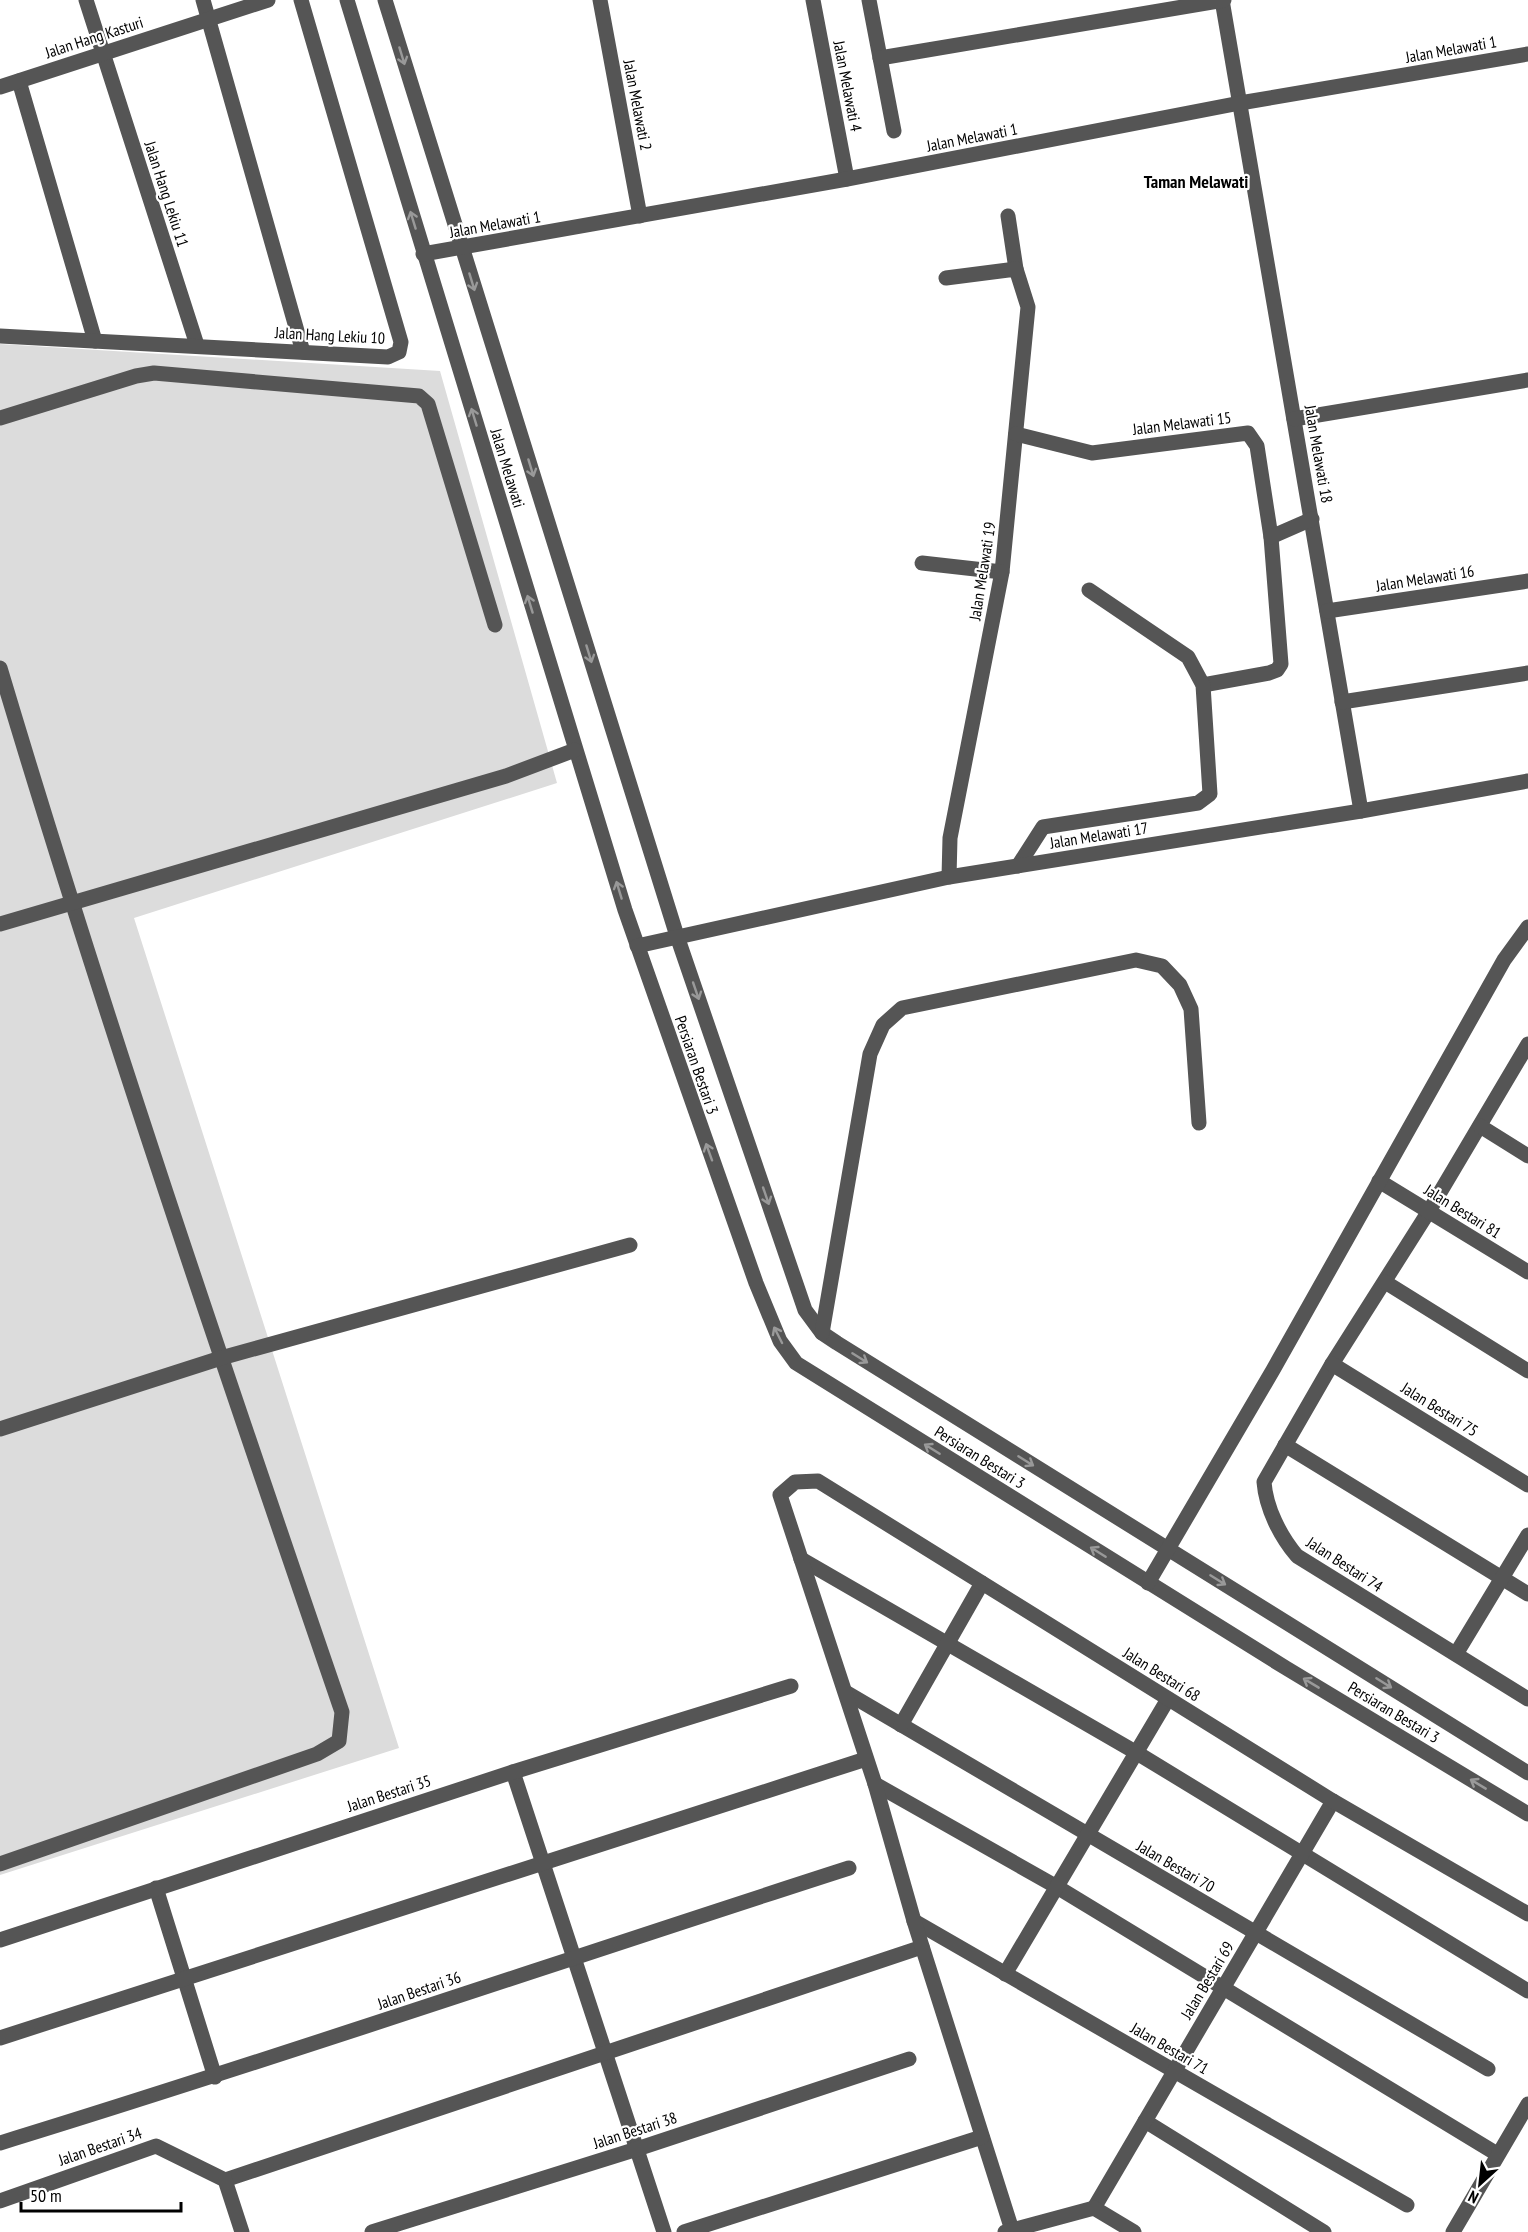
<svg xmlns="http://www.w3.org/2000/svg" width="1528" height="2232" font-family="'PT Sans Narrow',sans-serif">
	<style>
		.green { fill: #dcdcdc }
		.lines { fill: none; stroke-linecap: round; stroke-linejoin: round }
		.minor { stroke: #555; stroke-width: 15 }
		.oneway { stroke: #999 }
		.labels { text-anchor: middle; stroke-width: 4.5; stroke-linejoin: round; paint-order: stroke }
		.street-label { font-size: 16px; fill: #000; stroke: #fff }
		.neighbourhood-label { font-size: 18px; font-weight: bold; fill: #000; stroke: #fff }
	</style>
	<rect width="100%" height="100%" fill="#fff"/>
	<polygon class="green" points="0,344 440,371 557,783 134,918 399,1748 0,1875"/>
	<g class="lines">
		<g class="minor">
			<polyline points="86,0 197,345"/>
			<polyline points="203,0 303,352"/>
			<polyline points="347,0 625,910 756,1283 780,1341 796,1363 1286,1668 1528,1814"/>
			<polyline points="385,0 677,936 805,1310 822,1333 837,1343 1528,1773"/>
			<polyline points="600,0 640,216"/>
			<polyline points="813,0 847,179"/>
			<polyline points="869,0 894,131"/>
			<polyline points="1222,0 1361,811"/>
			<polyline points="880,58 1224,0"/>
			<polyline points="19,81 95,341"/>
			<polyline points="0,87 268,0"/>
			<polyline points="1008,216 1016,269"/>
			<polyline points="423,254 847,179 1240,103 1528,54"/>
			<polyline points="946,278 1016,269 1028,307 1002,572 950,838 949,877"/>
			<polyline points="0,336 388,357 399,352 401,342 301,0"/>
			<polyline points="0,418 136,376 154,373 419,396 428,404 495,625"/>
			<polyline points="1294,419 1528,380"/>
			<polyline points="1016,434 1092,453 1248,433 1257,446 1271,537 1281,664 1277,670 1269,673 1203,685"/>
			<polyline points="1271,537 1312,519"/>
			<polyline points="922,563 1002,572"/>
			<polyline points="1327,611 1528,581"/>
			<path d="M 0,668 C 105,1019 223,1365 342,1712 L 339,1741 L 317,1754 L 0,1864"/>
			<polyline points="1342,702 1528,673"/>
			<polyline points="1018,866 1043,827 1198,803 1210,794 1203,685 1188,657 1089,590"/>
			<polyline points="0,924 506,776 575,750"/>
			<polyline points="637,946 949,877 1361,811 1528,781"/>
			<path d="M 1528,1044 L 1429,1211 L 1332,1364 L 1264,1482 C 1266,1508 1280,1536 1297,1556 L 1528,1699"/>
			<polyline points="1480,1126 1528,1156"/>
			<polyline points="1379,1181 1528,1272"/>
			<polyline points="1385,1282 1528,1371"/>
			<polyline points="822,1333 870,1054 883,1025 902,1008 1136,960 1162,966 1180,985 1191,1009 1199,1123"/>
			<polyline points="1332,1364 1528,1485"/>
			<polyline points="0,1429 221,1358 630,1245"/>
			<polyline points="1285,1445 1528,1594"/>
			<polyline points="801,1559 1137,1753 1528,1991"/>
			<polyline points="1148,1583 1273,1370 1504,960 1528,927"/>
			<polyline points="1456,1654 1528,1535"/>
			<polyline points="847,1693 1488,2069"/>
			<polyline points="901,1725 982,1583"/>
			<polyline points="513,1772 664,2232"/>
			<polyline points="875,1784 1057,1887 1497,2154"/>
			<polyline points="156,1888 215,2077"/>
			<polyline points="914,1921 1407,2205"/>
			<polyline points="0,1940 513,1772 791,1686"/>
			<polyline points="1005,1974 1168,1699"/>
			<polyline points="0,2038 866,1759"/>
			<polyline points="1145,2121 1324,2232"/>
			<path d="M 0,2143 C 284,2056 566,1959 849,1868"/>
			<polyline points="225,2180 922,1947"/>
			<polyline points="0,2201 156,2146 225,2180 242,2232"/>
			<polyline points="1094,2208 1333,1801"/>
			<polyline points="1012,2230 914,1921 875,1784 780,1495 795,1482 818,1481 1333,1801 1528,1914"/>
			<polyline points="372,2232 637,2149 909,2059"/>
			<polyline points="684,2232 982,2137"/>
			<polyline points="1005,2232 1094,2208 1134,2232"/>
			<polyline points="1453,2232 1528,2104"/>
		</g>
	</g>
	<defs><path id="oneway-shaft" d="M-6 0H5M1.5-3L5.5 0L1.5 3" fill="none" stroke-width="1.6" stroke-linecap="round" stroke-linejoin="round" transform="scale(1.5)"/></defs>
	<g class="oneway">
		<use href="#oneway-shaft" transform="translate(402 56) rotate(73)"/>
		<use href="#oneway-shaft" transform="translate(413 220) rotate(-107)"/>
		<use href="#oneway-shaft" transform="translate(472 282) rotate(73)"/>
		<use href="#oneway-shaft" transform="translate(474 417) rotate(-107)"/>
		<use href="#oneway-shaft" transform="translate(531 468) rotate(73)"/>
		<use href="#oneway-shaft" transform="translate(530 604) rotate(-107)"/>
		<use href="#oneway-shaft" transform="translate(589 654) rotate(73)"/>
		<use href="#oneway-shaft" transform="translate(619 890) rotate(-107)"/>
		<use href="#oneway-shaft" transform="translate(696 991) rotate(71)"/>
		<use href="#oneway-shaft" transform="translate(709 1152) rotate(-110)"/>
		<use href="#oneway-shaft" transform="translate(766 1196) rotate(71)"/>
		<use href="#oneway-shaft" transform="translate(778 1335) rotate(-117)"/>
		<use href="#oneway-shaft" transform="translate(860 1358) rotate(32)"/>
		<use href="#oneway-shaft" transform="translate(932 1449) rotate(-148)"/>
		<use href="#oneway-shaft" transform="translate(1026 1461) rotate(32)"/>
		<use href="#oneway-shaft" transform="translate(1098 1552) rotate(-148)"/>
		<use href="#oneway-shaft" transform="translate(1218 1580) rotate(32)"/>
		<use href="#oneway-shaft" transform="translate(1311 1683) rotate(-149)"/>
		<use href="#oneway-shaft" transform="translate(1384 1683) rotate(32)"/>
		<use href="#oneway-shaft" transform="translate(1478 1784) rotate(-149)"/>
	</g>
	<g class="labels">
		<g class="street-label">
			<text transform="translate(94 37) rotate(-18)" y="6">Jalan Hang Kasturi</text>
			<text transform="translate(1451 49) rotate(-10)" y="6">Jalan Melawati 1</text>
			<text transform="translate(848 86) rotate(79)" y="6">Jalan Melawati 4</text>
			<text transform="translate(638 105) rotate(79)" y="6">Jalan Melawati 2</text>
			<text transform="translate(972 137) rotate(-11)" y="6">Jalan Melawati 1</text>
			<text transform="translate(167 194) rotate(72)" y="6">Jalan Hang Lekiu 11</text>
			<text transform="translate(495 224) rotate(-10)" y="6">Jalan Melawati 1</text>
			<text transform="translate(330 335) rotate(3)" y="6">Jalan Hang Lekiu 10</text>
			<text transform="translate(1182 423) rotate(-7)" y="6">Jalan Melawati 15</text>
			<text transform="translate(1319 454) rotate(80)" y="6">Jalan Melawati 18</text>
			<text transform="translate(508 468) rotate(73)" y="6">Jalan Melawati</text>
			<text transform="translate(982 571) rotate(-81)" y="6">Jalan Melawati 19</text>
			<text transform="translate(1425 578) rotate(-9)" y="6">Jalan Melawati 16</text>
			<text transform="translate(1099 835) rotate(-9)" y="6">Jalan Melawati 17</text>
			<text transform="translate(697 1065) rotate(71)" y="6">Persiaran Bestari 3</text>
			<text transform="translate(1463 1211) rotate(32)" y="6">Jalan Bestari 81</text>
			<text transform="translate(1440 1409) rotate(32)" y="6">Jalan Bestari 75</text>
			<text transform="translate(980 1457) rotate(32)" y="6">Persiaran Bestari 3</text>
			<text transform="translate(1345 1564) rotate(33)" y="6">Jalan Bestari 74</text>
			<text transform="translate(1162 1674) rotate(32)" y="6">Jalan Bestari 68</text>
			<text transform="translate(1394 1712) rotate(31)" y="6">Persiaran Bestari 3</text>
			<text transform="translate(389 1793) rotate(-18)" y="6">Jalan Bestari 35</text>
			<text transform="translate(1176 1866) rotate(30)" y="6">Jalan Bestari 70</text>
			<text transform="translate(1207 1980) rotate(-59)" y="6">Jalan Bestari 69</text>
			<text transform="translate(419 1990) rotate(-19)" y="6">Jalan Bestari 36</text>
			<text transform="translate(1170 2048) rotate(30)" y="6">Jalan Bestari 71</text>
			<text transform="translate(635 2130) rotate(-18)" y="6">Jalan Bestari 38</text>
			<text transform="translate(100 2146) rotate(-19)" y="6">Jalan Bestari 34</text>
		</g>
		<g class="neighbourhood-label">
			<text x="1196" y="188">Taman Melawati</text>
		</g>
	</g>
	<g transform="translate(1480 2184) rotate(207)" stroke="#ffffff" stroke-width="4.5" paint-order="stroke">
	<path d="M0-4.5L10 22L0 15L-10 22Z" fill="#000000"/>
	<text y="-9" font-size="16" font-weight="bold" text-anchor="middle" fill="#000000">N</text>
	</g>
	<path d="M21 2202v9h160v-9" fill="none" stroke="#000000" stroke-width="3"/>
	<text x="30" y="2202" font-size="18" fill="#000000" stroke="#ffffff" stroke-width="4.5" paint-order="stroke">50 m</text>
</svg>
